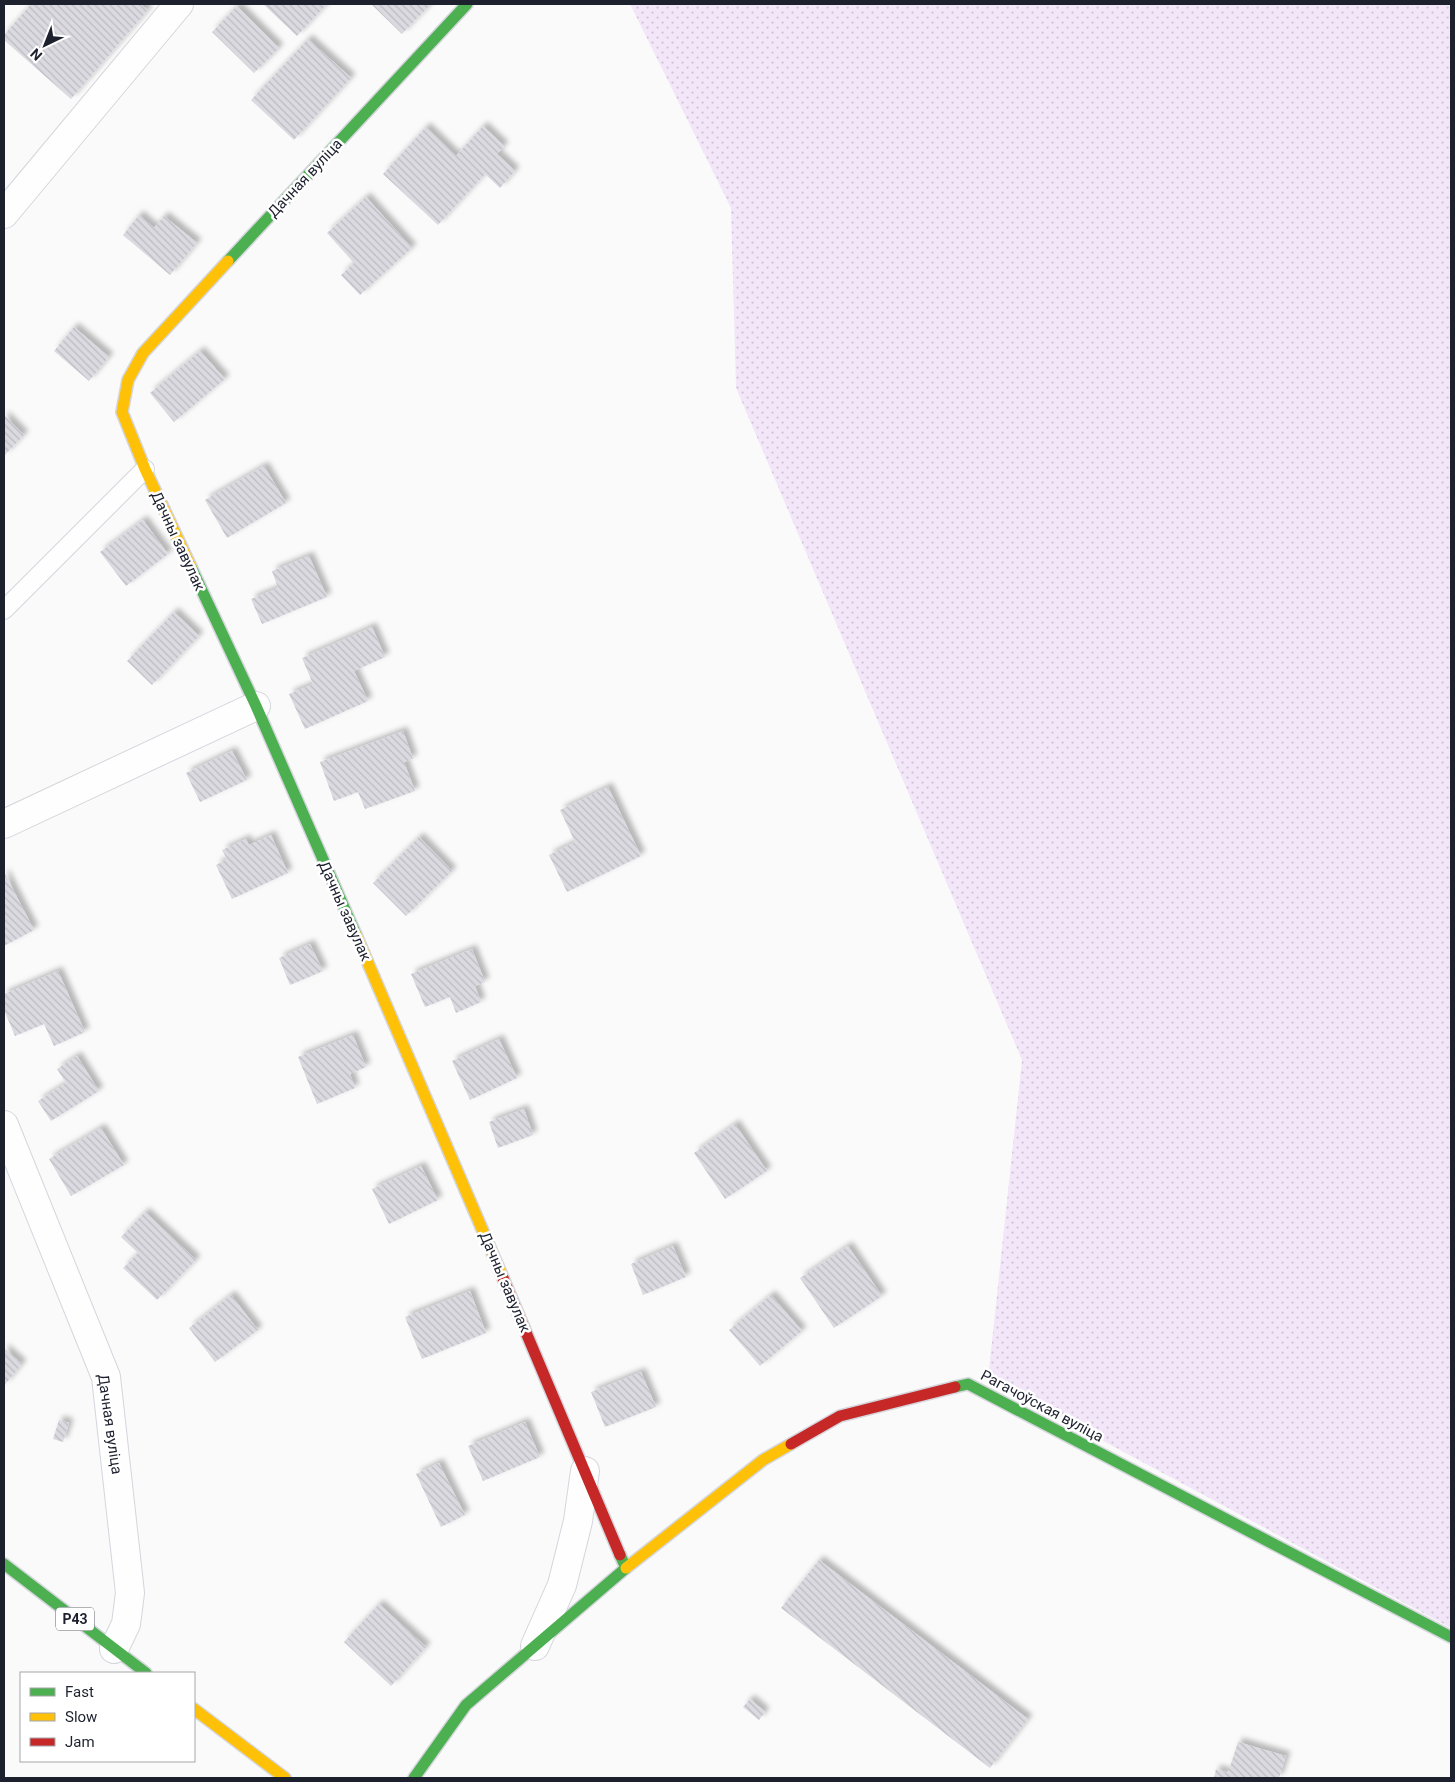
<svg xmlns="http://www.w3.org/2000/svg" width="1455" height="1782" font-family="Roboto,sans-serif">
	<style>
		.grass { fill: url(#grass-dots) }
		.building { fill: url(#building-back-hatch); filter: url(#shadow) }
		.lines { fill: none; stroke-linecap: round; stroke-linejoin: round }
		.lane-casing { stroke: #d4d6dc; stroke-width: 20 }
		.street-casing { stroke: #d4d6dc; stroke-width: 30 }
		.fast-casing { stroke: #d4d6dc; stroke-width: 14 }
		.slow-casing { stroke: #d4d6dc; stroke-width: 14 }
		.jam-casing { stroke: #d4d6dc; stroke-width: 14 }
		.lane { stroke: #fefefe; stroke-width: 18 }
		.street { stroke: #fefefe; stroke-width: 28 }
		.fast { stroke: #4caf50; stroke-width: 11 }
		.slow { stroke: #ffc107; stroke-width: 11 }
		.jam { stroke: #c62828; stroke-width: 11 }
		.labels { text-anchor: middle; stroke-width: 5; stroke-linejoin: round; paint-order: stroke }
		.shield { fill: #fff; stroke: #61646d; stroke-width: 1 }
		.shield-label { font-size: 14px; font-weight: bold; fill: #1d212e }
		.street-label { font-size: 15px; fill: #1d212e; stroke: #fff }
	</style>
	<defs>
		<pattern id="grass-dots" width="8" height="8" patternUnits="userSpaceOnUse" patternTransform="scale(1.25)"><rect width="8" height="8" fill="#f2e6f8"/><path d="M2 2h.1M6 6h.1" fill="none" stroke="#cfc5d5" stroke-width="1.8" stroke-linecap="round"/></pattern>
		<pattern id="building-back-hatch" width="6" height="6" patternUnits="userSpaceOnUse" patternTransform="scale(1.25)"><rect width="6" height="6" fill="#dbdae1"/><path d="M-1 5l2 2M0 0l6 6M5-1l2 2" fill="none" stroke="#bcbbc1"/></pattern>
		<filter id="shadow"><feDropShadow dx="4.5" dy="-4.5" stdDeviation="2.5" flood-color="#0004"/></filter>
	</defs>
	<rect width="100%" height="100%" fill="#fafafa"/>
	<polygon class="grass" points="630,4 1451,4 1451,1628 988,1379 1022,1060 736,388 731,208"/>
	<g class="building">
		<polygon points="31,4 140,4 148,10 71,99 4,40 4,35"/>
		<polygon points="263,4 327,4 297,36"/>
		<polygon points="371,4 426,4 429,6 402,34"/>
		<polygon points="237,6 279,48 254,73 212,32"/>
		<polygon points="308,39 351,78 294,140 251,100"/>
		<polygon points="483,126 504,146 497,154 515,171 500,188 485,174 438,225 383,174 426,127 456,156"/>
		<polygon points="366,197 412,248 360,295 341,275 354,263 327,233"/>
		<polygon points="139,215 154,228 164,216 197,243 170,275 123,235"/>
		<polygon points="74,327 109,357 89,381 54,351"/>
		<polygon points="200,351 225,379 174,422 150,393"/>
		<polygon points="4,415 24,435 4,456"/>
		<polygon points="264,466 286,503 227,538 205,500"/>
		<polygon points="143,520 168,554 126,586 100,552"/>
		<polygon points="309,556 327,597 262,624 251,599 278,588 272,571"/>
		<polygon points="174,612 199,636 152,685 127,661"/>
		<polygon points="372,627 385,657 354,671 368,701 305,729 289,694 313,684 302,658"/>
		<polygon points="403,731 413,759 404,762 415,791 365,809 358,792 334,801 320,762"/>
		<polygon points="232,751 247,780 200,802 186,773"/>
		<polygon points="608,787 641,856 567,892 549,855 575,842 560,810"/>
		<polygon points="271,835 288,873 232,899 216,865 227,859 222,850 246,839 249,845"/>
		<polygon points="419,837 452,871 406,916 373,883"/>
		<polygon points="4,872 34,930 4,946"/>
		<polygon points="310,944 323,971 290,985 279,958"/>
		<polygon points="472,949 485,982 475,986 481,1002 456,1013 450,997 425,1007 411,974"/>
		<polygon points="58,971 85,1032 54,1046 44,1024 15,1036 4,1010 4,994"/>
		<polygon points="353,1035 366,1067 350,1074 355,1088 317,1104 298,1057"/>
		<polygon points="499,1039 517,1078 470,1100 452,1061"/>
		<polygon points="77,1056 99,1091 51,1121 38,1101 66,1083 57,1069"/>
		<polygon points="524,1109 533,1135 498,1148 489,1122"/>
		<polygon points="735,1124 767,1171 725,1199 694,1153"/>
		<polygon points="101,1128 124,1165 71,1196 49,1159"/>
		<polygon points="421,1166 438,1200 389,1224 372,1189"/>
		<polygon points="145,1212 196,1260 157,1300 123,1268 138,1253 121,1237"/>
		<polygon points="673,1246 686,1277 643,1295 631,1264"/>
		<polygon points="848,1246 882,1296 834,1328 800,1278"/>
		<polygon points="470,1291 486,1333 422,1359 405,1317"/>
		<polygon points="231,1295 258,1330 215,1362 189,1328"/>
		<polygon points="771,1295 802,1331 760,1366 729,1330"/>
		<polygon points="4,1348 22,1364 4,1386"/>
		<polygon points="641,1372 656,1407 605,1427 591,1392"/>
		<polygon points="59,1420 69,1423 63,1442 53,1439"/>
		<polygon points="525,1422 540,1457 483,1481 468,1446"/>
		<polygon points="439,1463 465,1515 441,1527 416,1474"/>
		<polygon points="819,1560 1028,1719 990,1768 781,1608"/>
		<polygon points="379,1604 426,1647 391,1686 344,1642"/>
		<polygon points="750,1699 765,1712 759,1720 743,1707"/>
		<polygon points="1238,1742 1286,1756 1279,1778 1214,1778 1216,1769 1228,1773"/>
	</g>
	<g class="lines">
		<defs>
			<polyline id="lane" points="4,610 145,469"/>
			<g id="street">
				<polyline points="4,214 179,4"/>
				<polyline points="4,824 256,706"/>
				<polyline points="4,1125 106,1377 130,1593 126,1624 114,1649"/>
				<polyline points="535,1646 562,1585 578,1521 585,1471"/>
			</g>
			<g id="fast">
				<polyline points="228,261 467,4"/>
				<polyline points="191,567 256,706 356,935"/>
				<polyline points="955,1387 968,1384 1451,1637"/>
				<polyline points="4,1564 146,1673"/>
				<polyline points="414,1778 466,1705 626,1568 620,1555"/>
			</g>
			<g id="slow">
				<polyline points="191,567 145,469 122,412 128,380 143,353 228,261"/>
				<polyline points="356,935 503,1278"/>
				<polyline points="626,1568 763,1460 791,1444"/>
				<polyline points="194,1709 285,1778"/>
			</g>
			<g id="jam">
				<polyline points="503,1278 620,1555"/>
				<polyline points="791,1444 840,1416 955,1387"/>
			</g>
		</defs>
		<use href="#lane" class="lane-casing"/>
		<use href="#street" class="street-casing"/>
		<use href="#fast" class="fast-casing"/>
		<use href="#slow" class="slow-casing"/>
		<use href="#jam" class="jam-casing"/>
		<use href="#lane" class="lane"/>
		<use href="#street" class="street"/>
		<use href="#fast" class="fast"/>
		<use href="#slow" class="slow"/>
		<use href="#jam" class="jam"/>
	</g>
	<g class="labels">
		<rect class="shield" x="56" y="1607.5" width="38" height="23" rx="4"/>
		<g class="shield-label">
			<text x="75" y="1624">Р43</text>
		</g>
		<g class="street-label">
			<text transform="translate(305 178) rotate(-47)" y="5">Дачная вуліца</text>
			<text transform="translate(178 541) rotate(65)" y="5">Дачны завулак</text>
			<text transform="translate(345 911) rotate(66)" y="5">Дачны завулак</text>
			<text transform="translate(505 1282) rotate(67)" y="5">Дачны завулак</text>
			<text transform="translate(1042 1406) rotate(28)" y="5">Рагачоўская вуліца</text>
			<text transform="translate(110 1424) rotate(82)" y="5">Дачная вуліца</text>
		</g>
	</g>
	<rect width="1455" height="1782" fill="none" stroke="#1d212e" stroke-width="10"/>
	<rect x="20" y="1672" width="175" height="90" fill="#ffffff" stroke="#a5a6ab"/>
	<rect x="30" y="1688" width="25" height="8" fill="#4caf50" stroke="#a5a6ab"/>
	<text x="65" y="1697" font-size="15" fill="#1d212e">Fast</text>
	<rect x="30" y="1713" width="25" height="8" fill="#ffc107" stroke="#a5a6ab"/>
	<text x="65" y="1722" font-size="15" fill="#1d212e">Slow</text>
	<rect x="30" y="1738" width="25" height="8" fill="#c62828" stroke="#a5a6ab"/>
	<text x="65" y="1747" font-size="15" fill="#1d212e">Jam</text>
	<g transform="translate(45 45) rotate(223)" stroke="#ffffff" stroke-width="4" paint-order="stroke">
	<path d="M0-4L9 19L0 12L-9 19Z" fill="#1d212e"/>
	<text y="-8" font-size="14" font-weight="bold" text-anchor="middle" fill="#1d212e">N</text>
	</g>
</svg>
